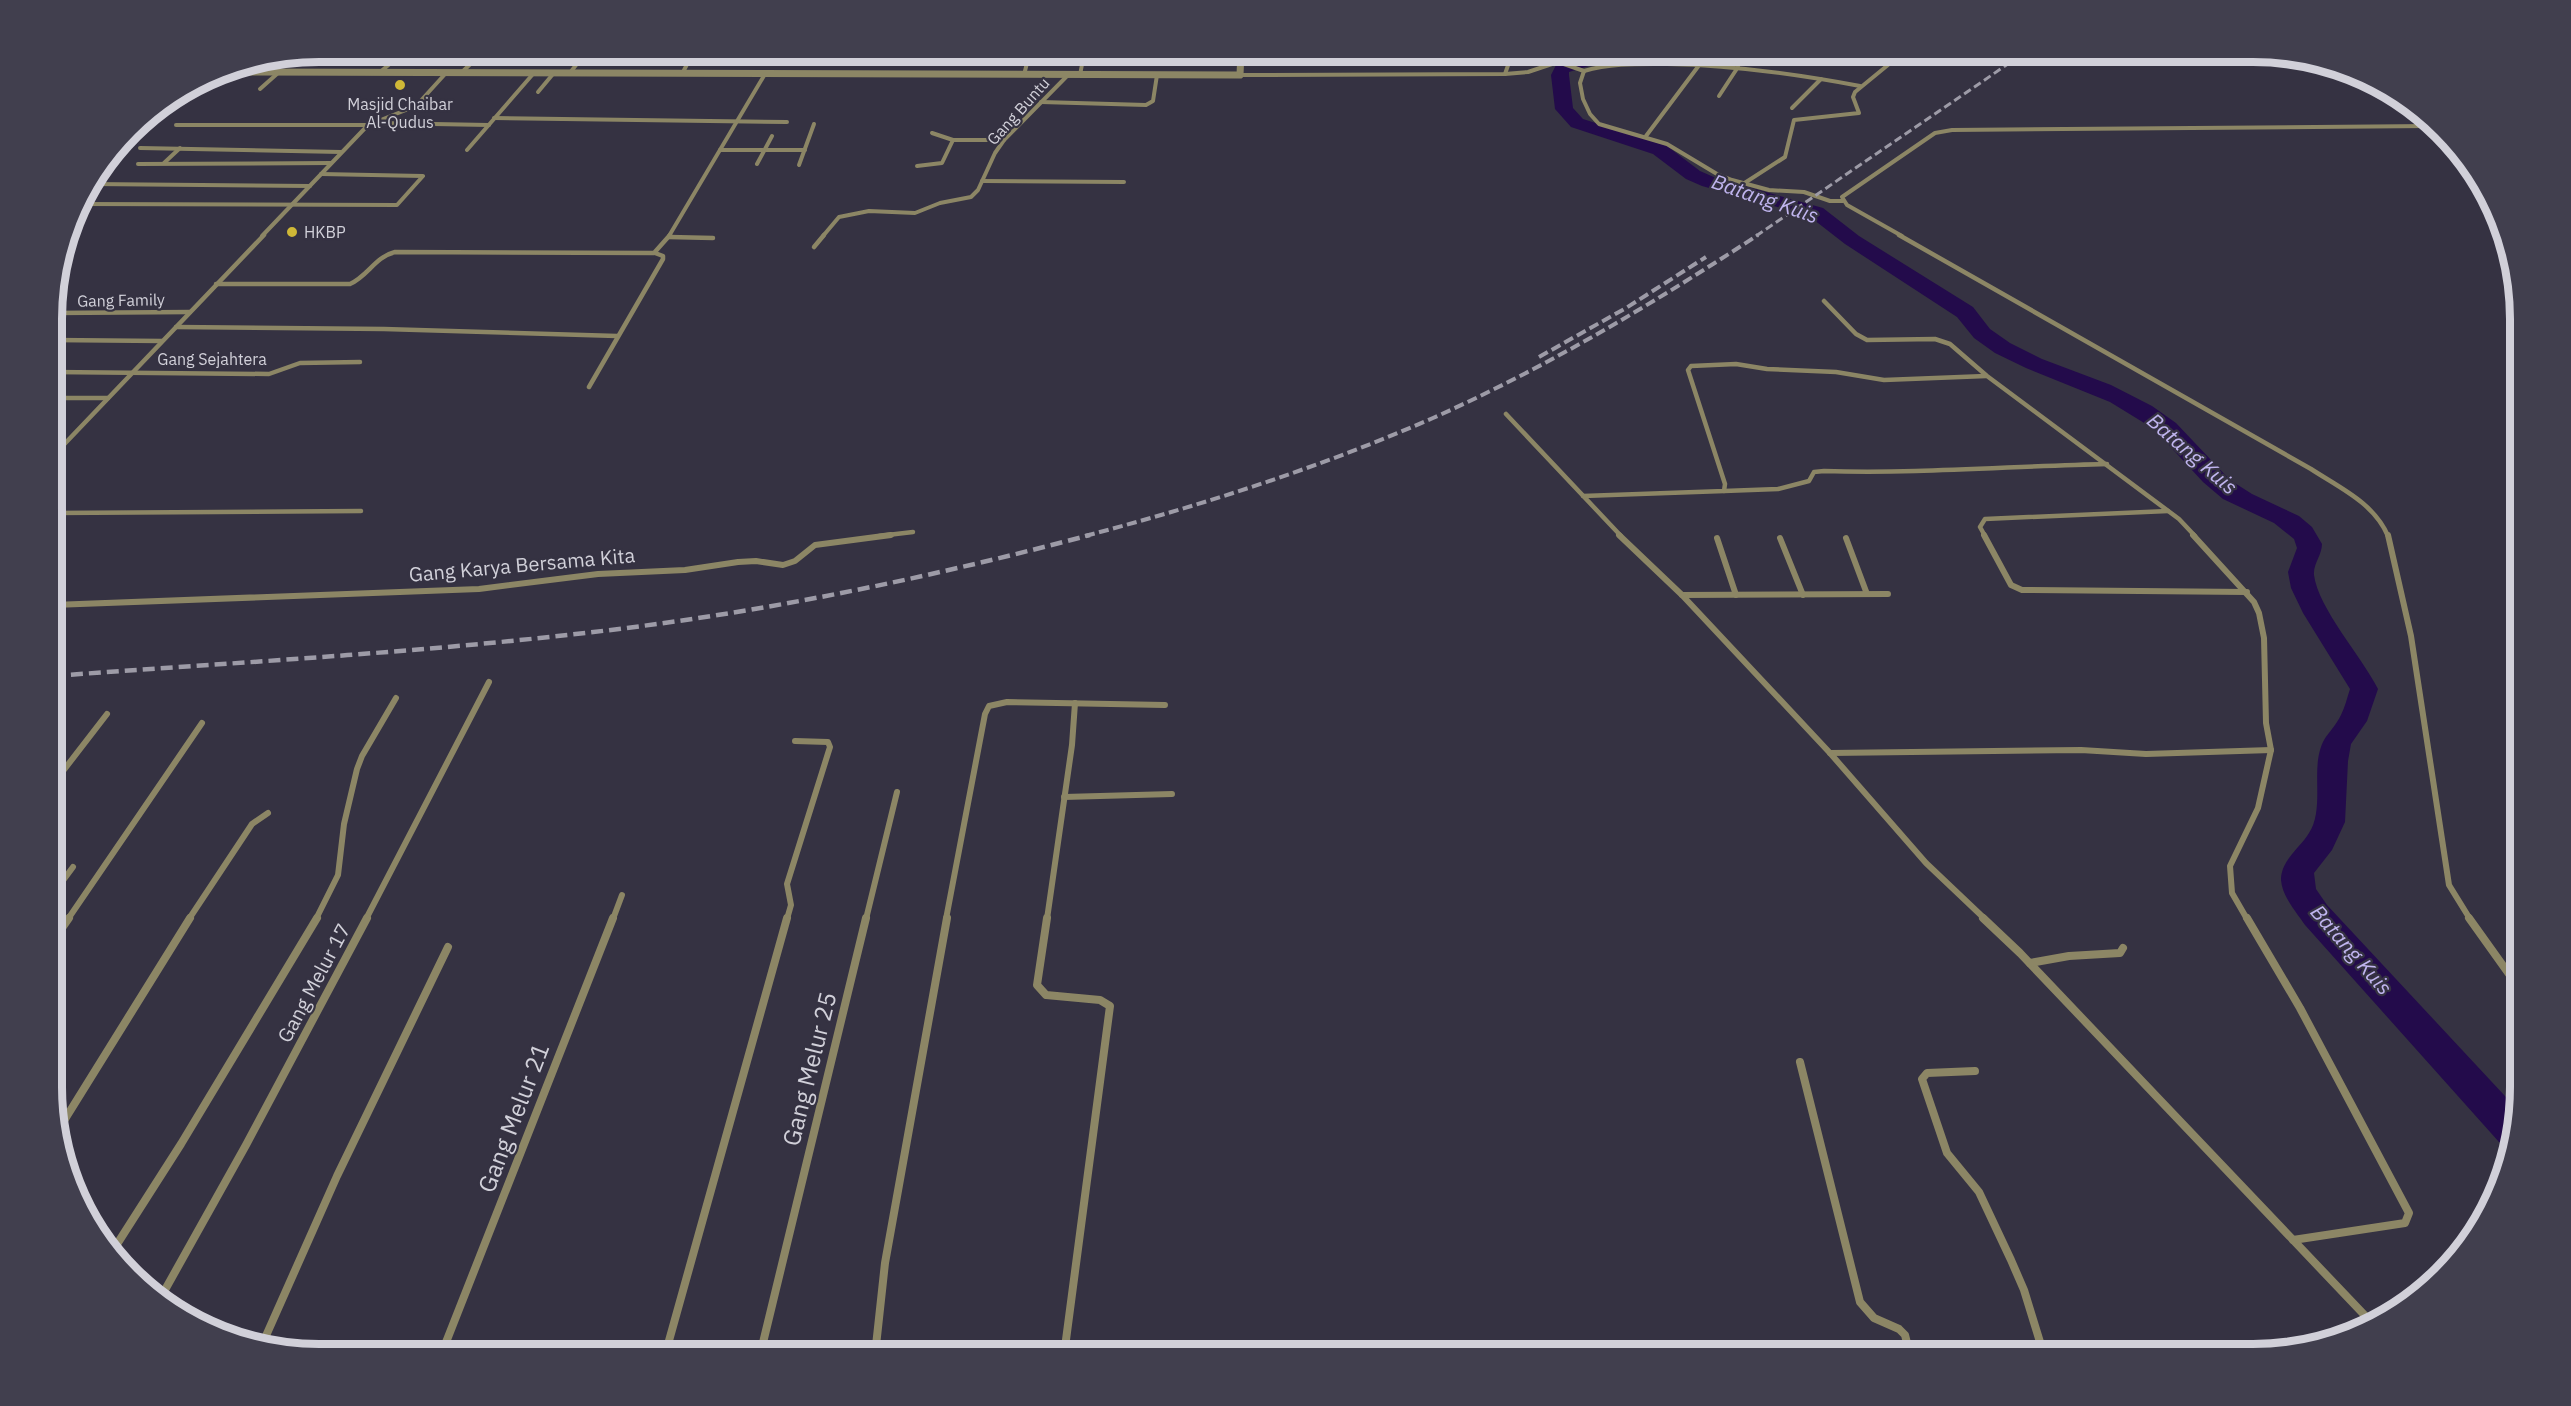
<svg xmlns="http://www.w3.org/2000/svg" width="2571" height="1406" font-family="'IBM Plex Sans',sans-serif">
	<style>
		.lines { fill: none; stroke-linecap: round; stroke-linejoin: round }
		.river { fill: #230b4b; fill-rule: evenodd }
		.minor-far3 { stroke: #8c8665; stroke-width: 4 }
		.minor-far2 { stroke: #8c8665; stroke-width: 4.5 }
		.minor-far1 { stroke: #8c8665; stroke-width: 6 }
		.minor { stroke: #8c8665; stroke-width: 8 }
		.tertiary { stroke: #8c8665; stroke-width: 7 }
		.rail-far2 { stroke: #9d9ba7; stroke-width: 3; stroke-dasharray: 8 4; stroke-linecap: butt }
		.rail-far1 { stroke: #9d9ba7; stroke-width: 4; stroke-dasharray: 10 4.5; stroke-linecap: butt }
		.rail { stroke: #9d9ba7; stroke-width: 4.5; stroke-dasharray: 12 6; stroke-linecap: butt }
		.poi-dot { fill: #cfb837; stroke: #353242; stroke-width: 2 }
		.labels { text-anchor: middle; stroke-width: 4.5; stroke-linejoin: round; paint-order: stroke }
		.far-poi-label { font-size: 16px; fill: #d1d0d9; stroke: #353242 }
		.far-street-label { font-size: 16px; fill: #d1d0d9; stroke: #353242 }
		.street-label { font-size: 20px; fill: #d1d0d9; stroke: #353242 }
		.water-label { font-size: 21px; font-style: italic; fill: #c0b5ef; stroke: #353242 }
		.near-street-label { font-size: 24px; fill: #d1d0d9; stroke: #353242 }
		.rim { fill: none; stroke: #d1d0d9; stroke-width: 8 }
	</style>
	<rect width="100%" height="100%" fill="#353242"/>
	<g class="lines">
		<path class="river" d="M 1597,51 L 1616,51 L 1605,61 L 1569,72 L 1569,75 L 1573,108 L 1583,119 L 1667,146 L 1700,171 L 1716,178 L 1823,208 L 1859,236 L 1973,307 L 1990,329 L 2010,343 L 2042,359 L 2111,385 L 2152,406 L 2176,423 L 2230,480 L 2252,494 L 2299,516 L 2312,527 L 2322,544 C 2322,555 2313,564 2314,575 C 2318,608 2362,657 2378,689 L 2367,721 L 2351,744 L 2348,761 L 2345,822 L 2332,850 L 2314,873 L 2316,889 L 2327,905 L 2518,1110 L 2507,1145 L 2499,1142 L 2305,925 C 2296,912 2282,896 2281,880 C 2281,860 2300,848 2309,833 C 2322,813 2315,783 2318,760 C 2322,734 2331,735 2341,715 C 2345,707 2347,698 2350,689 L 2303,613 L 2291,588 L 2288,572 L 2297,548 L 2294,539 L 2274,523 L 2223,499 L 2203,482 L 2154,429 L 2110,402 L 2026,368 L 1995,353 L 1974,338 L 1957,317 L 1845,244 L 1809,216 L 1702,186 L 1686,179 L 1653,154 L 1571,127 L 1555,109 L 1551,75 L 1556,65 Z"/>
		<g class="minor-far3">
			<polyline points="1885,51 1902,54"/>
			<polyline points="1837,60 1851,51"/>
			<polyline points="1733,66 1747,51"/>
			<polyline points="1584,71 1580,83 1583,99 1590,114 1599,124 1667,144 1717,174 1732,180 1769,190 1804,192 1830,201 1843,201"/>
			<path d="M 1584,71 C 1611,63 1639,64 1667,64 C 1732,65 1796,74 1860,86"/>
			<polyline points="272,72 289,57"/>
			<polyline points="379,73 405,51"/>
			<polyline points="461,73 484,51"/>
			<polyline points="569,74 587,51"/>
			<polyline points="682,74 694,51"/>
			<polyline points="1505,74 1513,51"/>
			<polyline points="1024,75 1030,51"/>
			<polyline points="1080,75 1084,54"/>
			<polyline points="1240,75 1505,74 1528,72 1558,62 1584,71"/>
			<polyline points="260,89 278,73"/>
			<polyline points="538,92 553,74"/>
			<polyline points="1719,96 1738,67"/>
			<polyline points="1041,102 1146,105 1153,101 1157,75"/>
			<polyline points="1792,108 1821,79"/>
			<polyline points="494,118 787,122"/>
			<polyline points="378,123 489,125"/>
			<polyline points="176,125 368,125"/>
			<polyline points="932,133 953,140 1004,140"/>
			<polyline points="1646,136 1700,64"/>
			<polyline points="140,148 341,152"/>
			<polyline points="467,150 533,74"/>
			<polyline points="720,150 805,150"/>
			<polyline points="164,163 180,148"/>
			<polyline points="138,164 331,163"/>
			<polyline points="757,164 772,136"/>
			<polyline points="799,165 814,124"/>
			<polyline points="917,166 942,163 953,140"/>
			<polyline points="982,181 1124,182"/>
			<polyline points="91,184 310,186"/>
			<polyline points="1743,184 1785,157 1794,120 1859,113 1853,97 1855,92 1905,51"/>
			<polyline points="77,204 397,205 423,176 321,174"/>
			<polyline points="262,236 368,125 416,106 446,73"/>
			<polyline points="669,236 765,74"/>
			<polyline points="823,236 839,217 869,211 915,213 940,203 971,197 978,190 995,153 1004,140 1068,75"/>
			<polyline points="1902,236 1847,205 1842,197 1935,133 1952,130 2429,126"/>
		</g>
		<g class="minor-far2">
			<path d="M 1899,235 L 2311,469 C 2340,488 2374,503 2388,536"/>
			<polyline points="669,237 713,238"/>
			<polyline points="814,247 824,235"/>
			<path d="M 216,284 L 350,284 C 368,276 375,257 395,252 L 654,253 L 670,235"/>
			<polyline points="1824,301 1856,334 1867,340 1935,339 1950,344 1987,376 2179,519 2195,536"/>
			<polyline points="53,313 190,312"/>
			<polyline points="176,327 384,329 617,336"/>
			<polyline points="53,340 162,341"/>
			<polyline points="53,372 269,374 300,363 360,362"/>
			<polyline points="589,387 663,259 663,256 655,253"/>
			<polyline points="53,398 108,398"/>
			<polyline points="1506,414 1621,536"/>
			<polyline points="53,456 264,235"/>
			<path d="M 1724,491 L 1778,489 L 1809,481 L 1814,472 L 1824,471 C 1918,474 2013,466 2107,464"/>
			<polyline points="1583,496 1724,491 1725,484 1688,370 1691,366 1736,364 1767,369 1836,372 1884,380 1986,376"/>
			<polyline points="53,513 361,511"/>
			<polyline points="879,536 913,532"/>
			<polyline points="1985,536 1980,527 1985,519 2168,511"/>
		</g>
		<g class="minor-far1">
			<polyline points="1619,535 1682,595 1830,753 1926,863 1985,919"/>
			<polyline points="1984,535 2011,585 2022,590 2247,592"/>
			<polyline points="2193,535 2254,602 2259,613 2264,638 2266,723 2271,750 2258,808 2230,866 2232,893 2247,919"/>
			<polyline points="2388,535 2411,636 2449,885 2470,919"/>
			<polyline points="1717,538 1736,595"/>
			<polyline points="1780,538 1803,595"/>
			<polyline points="1846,538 1867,594"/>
			<polyline points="1682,595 1888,594"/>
			<polyline points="53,605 479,589 598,574 685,570 738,562 756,561 783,565 795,561 815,545 891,535"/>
			<polyline points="1830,753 2081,750 2146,754 2271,750"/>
			<polyline points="53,784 107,714"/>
			<polyline points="1064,797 1172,794"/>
			<polyline points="53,894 73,867"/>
			<polyline points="68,919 202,723"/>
			<polyline points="189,919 252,824 268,813"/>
			<polyline points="316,919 338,875 344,824 357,769 362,756 396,698"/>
			<polyline points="366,919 489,682"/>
			<polyline points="613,919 622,895"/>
			<polyline points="787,919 791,905 787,884 830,747 828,742 795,741"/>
			<polyline points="866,919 897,792"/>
			<polyline points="946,919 985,714 989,706 1007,702 1165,705"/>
			<polyline points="1047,919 1072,745 1075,703"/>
		</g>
		<g class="minor">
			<polyline points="1047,918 1037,985 1046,995 1100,1000 1110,1006 1064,1355"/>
			<polyline points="1983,918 2020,953 2373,1324"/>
			<polyline points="2247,918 2300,1008 2409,1213 2405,1223 2293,1240"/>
			<polyline points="2469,918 2519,988"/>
			<polyline points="53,941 69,918"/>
			<polyline points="2030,963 2069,956 2120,953 2123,948"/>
			<polyline points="1800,1062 1860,1302 1874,1318 1899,1329 1905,1335 1910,1355"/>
			<polyline points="1975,1071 1927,1073 1922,1079 1947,1153 1979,1192 2011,1260 2024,1290 2044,1355"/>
			<polyline points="57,1132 190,918"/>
			<polyline points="112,1252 181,1144 317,918"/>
			<polyline points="161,1297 246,1145 367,918"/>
			<polyline points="261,1347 337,1176 448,947"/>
			<polyline points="441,1355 613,918"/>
			<polyline points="665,1355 787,918"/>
			<polyline points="760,1355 866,918"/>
			<polyline points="875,1355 885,1263 947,918"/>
		</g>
		<polyline class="tertiary" points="214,72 1240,75 1241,51"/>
		<polyline class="rail-far2" points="1756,236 2027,51"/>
		<g class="rail-far1">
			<polyline points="1539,357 1626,308 1706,257"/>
			<path d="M 1085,536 C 1203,505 1321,467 1433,418 C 1547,367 1654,303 1758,235"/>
		</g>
		<path class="rail" d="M 53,676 C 254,661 457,651 657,624 C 803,604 947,573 1090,535"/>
	</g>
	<g class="poi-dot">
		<circle cx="400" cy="85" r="6"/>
		<circle cx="292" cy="232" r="6"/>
	</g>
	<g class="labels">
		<g class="far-poi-label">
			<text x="400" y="110">Masjid Chaibar<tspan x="400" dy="18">Al-Qudus</tspan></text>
			<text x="304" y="238" text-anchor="start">HKBP</text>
		</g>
		<g class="far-street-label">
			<text transform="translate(1018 111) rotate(-48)" y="6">Gang Buntu</text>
			<text transform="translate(121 300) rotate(-1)" y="6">Gang Family</text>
			<text x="212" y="365">Gang Sejahtera</text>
		</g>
		<g class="street-label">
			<text transform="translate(522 565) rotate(-5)" y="7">Gang Karya Bersama Kita</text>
			<text transform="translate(314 983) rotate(-62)" y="7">Gang Melur 17</text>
		</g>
		<g class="water-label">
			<text transform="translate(1765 199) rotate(19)" y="7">Batang Kuis</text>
			<text transform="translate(2192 454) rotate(41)" y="7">Batang Kuis</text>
			<text transform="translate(2351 950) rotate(49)" y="7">Batang Kuis</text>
		</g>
		<g class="near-street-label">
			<text transform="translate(810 1069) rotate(-76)" y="8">Gang Melur 25</text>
			<text transform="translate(514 1118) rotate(-69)" y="8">Gang Melur 21</text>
		</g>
	</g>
	<path d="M0 0H2571V1406H0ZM319 62H2253A257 257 0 0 1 2510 319V1087A257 257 0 0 1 2253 1344H319A257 257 0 0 1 62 1087V319A257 257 0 0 1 319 62Z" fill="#413f4e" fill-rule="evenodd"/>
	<path class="rim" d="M319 62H2253A257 257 0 0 1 2510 319V1087A257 257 0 0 1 2253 1344H319A257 257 0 0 1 62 1087V319A257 257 0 0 1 319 62Z"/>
</svg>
